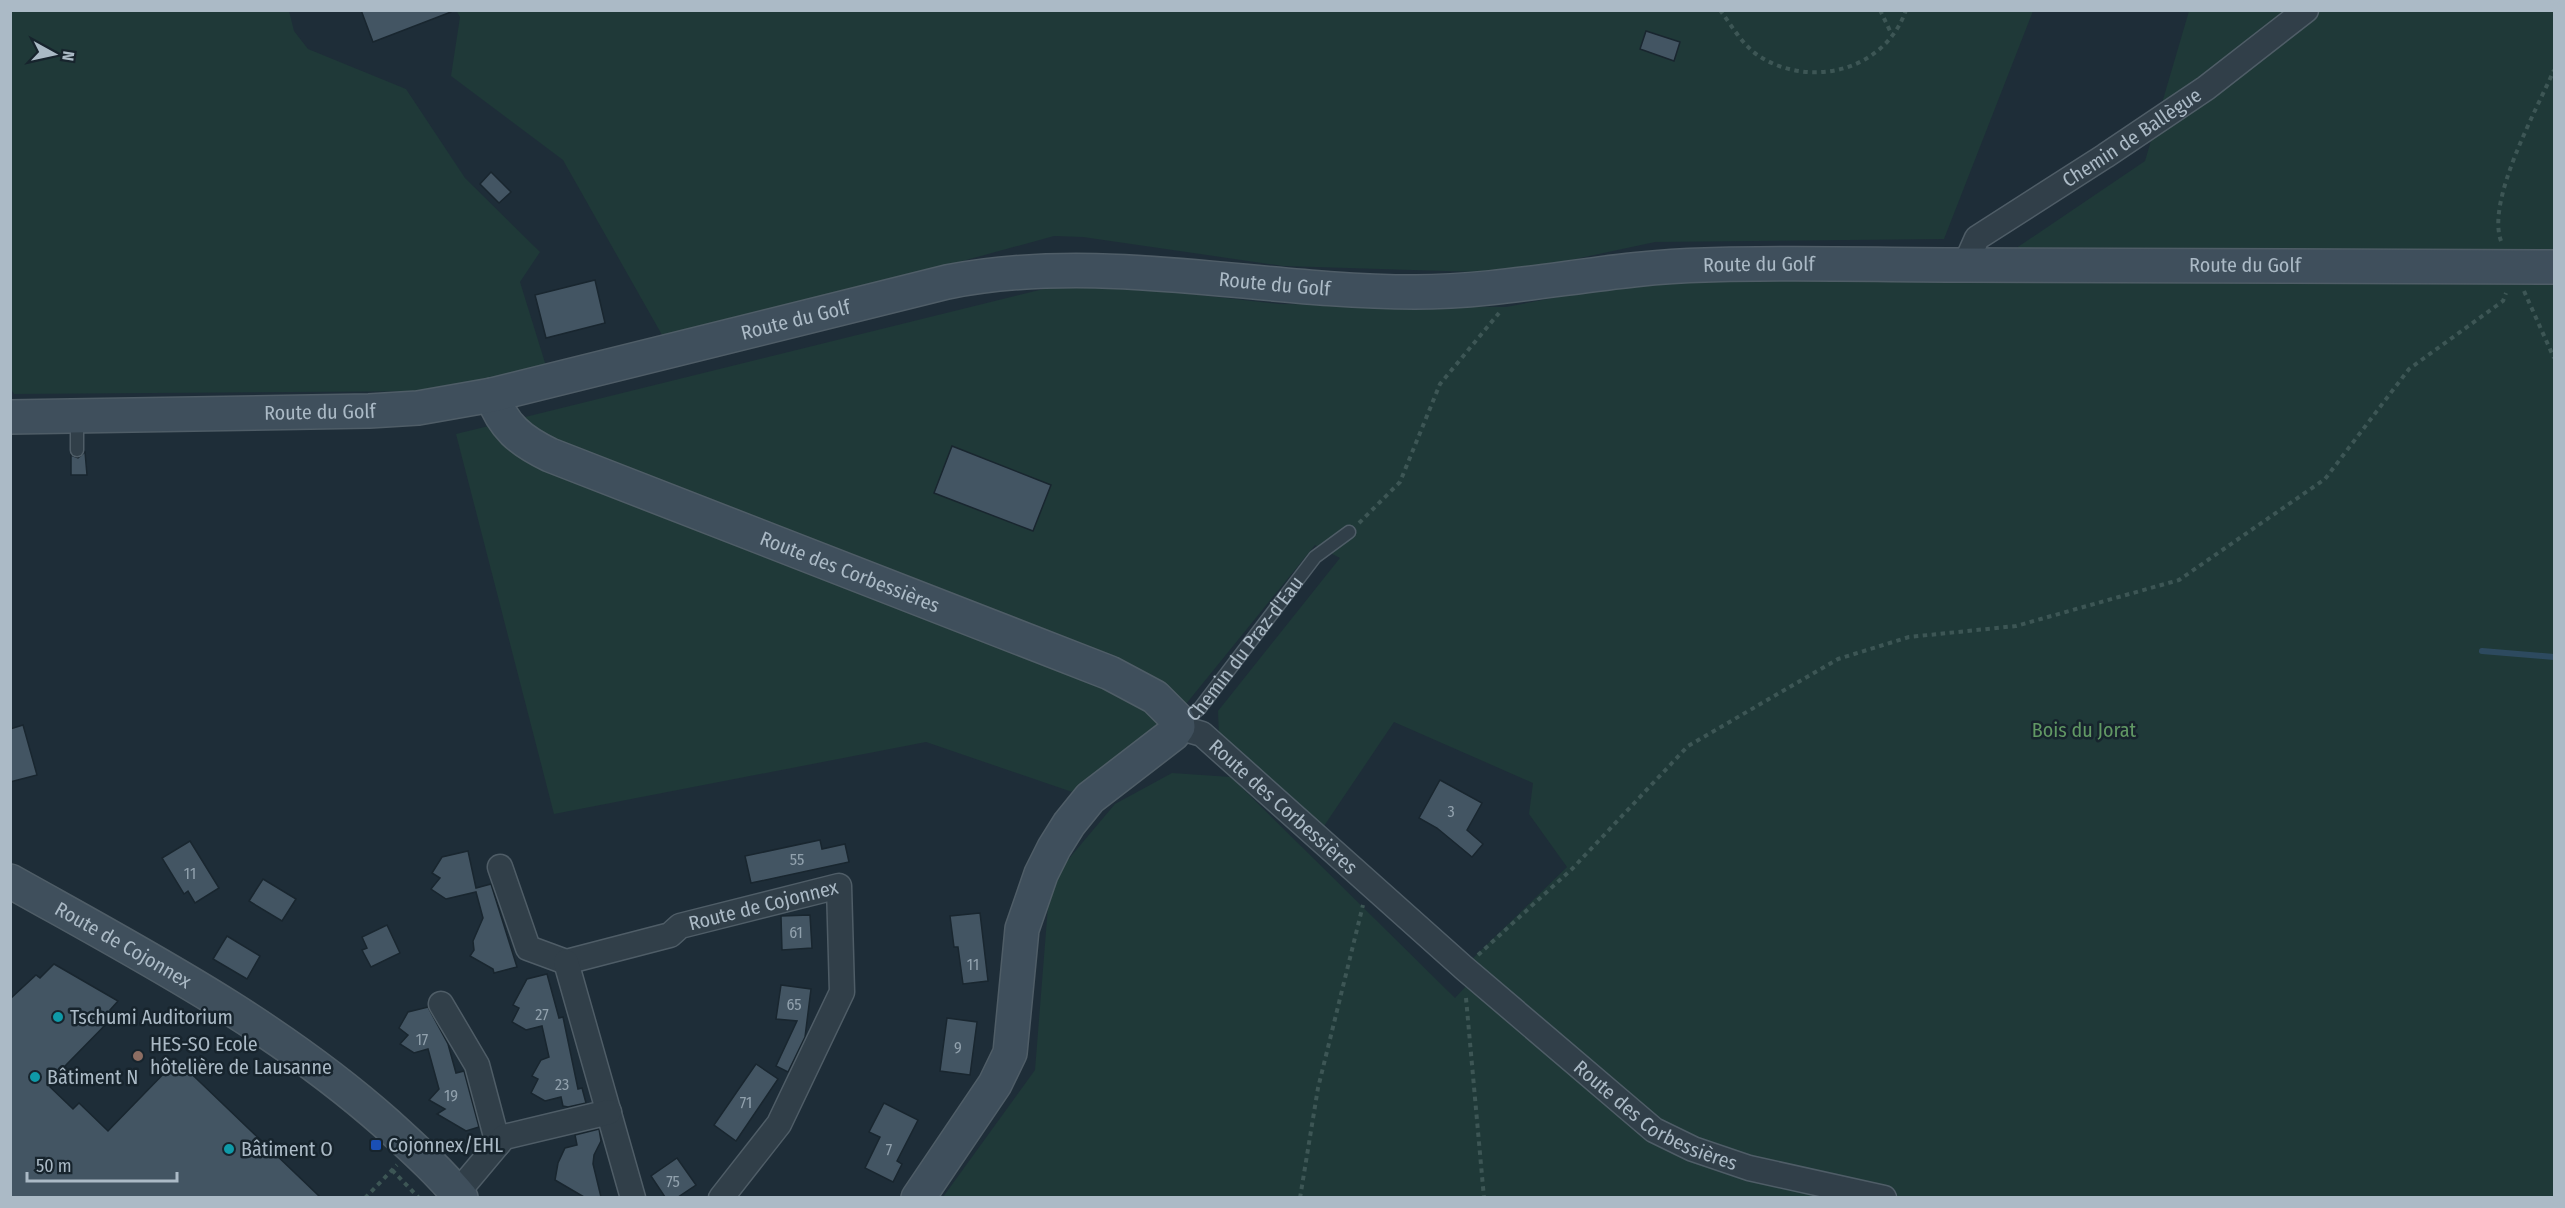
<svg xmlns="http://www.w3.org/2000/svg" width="2565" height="1208" font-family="'Fira Sans Condensed',sans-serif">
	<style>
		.green { fill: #1f3938 }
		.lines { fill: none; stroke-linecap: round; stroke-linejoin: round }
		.stream { stroke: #2d4a5f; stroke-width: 6 }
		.building { fill: #435563; stroke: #19262f; stroke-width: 1.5 }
		.lane-casing { stroke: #4f5d67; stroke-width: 15 }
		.street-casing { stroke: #4f5d67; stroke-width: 27 }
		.secondary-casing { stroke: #4f5d67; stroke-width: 36 }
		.path { stroke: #3d5655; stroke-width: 4; stroke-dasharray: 4.5 4.5; stroke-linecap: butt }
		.lane { stroke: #313f49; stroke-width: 12 }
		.street { stroke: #313f49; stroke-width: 24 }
		.secondary { stroke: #3f4f5c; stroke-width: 33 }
		.culture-dot { fill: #0f9aa8; stroke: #17242d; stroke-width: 2 }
		.education-dot { fill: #8d6e63; stroke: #17242d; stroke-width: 2 }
		.transit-dot { fill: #1a4fb4; stroke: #17242d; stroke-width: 2 }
		.labels { text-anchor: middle; stroke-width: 5; stroke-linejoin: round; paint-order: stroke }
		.number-label { font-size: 16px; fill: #91a1ad }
		.street-label { font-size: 20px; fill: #abbac6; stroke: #17242d }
		.park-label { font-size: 20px; fill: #619864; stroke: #17242d }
		.poi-label { font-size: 20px; fill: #abbac6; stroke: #17242d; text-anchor: start }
	</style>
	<rect width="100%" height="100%" fill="#1e2d38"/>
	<g class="green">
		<polygon points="456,10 2033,11 1944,239 1655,242 1510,273 1283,266 1083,237 1054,236 666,342 563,160 451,76 460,17"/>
		<polygon points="11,11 289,11 294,31 308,49 406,89 465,178 540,252 520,282 546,366 445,391 14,394 11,389"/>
		<polygon points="2189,11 2554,11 2554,1197 943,1197 1035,1070 1050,881 1115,804 1172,773 1231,777 1455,998 1481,970 1470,961 1567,867 1529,814 1533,783 1394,722 1324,826 1219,736 1218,711 1340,558 1315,545 1173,720 1078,794 926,742 554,814 456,434 1076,281 1279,304 1506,307 1657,278 1978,274 2145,161"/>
	</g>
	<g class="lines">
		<polyline class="stream" points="2482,651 2554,657"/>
	</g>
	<g class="building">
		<polygon points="361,10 451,10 451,12 373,42"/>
		<polygon points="1646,31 1680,42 1674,61 1640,49"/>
		<polygon points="491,172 511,192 499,203 480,184"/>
		<polygon points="595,280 605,323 546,338 535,295"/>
		<polygon points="952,446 1051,485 1033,531 934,493"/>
		<polygon points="85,452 87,475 71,475 71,455 78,458"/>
		<polygon points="23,725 37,775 10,782 10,729"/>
		<polygon points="1440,780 1482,803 1467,830 1483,844 1472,857 1437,828 1419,818"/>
		<polygon points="820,840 822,849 845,844 849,862 751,883 745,856"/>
		<polygon points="190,841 219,888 195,903 188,891 184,894 162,858"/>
		<polygon points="468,851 476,888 491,884 517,967 494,973 493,969 470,956 474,950 473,941 483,918 476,892 446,899 431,889 440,878 432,873 442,857"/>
		<polygon points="263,879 296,899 282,921 249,901"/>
		<polygon points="980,913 988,981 963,984 958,947 954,947 950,916"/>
		<polygon points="810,915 812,948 782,950 781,916"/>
		<polygon points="387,925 400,953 371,967 362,950 367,948 362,937"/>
		<polygon points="227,936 260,956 247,979 213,959"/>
		<polygon points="54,964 118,1001 110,1010 115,1015 66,1065 50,1087 73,1109 79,1103 108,1131 177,1060 320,1197 10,1197 10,999 36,975 40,978"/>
		<polygon points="547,974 559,1018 563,1017 578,1089 582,1088 586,1103 568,1107 563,1106 561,1097 545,1101 531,1093 538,1079 532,1076 541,1060 549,1057 542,1026 526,1030 512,1022 519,1008 513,1005 527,979"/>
		<polygon points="781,985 811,989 805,1037 788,1072 776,1066 797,1021 776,1019"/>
		<polygon points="428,1007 448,1044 456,1073 464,1071 479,1127 466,1131 437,1114 445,1109 429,1100 439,1089 428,1049 414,1053 400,1044 408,1035 399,1028 408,1012"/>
		<polygon points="947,1018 977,1022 970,1075 940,1071"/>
		<polygon points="756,1064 778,1079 736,1141 714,1125"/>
		<polygon points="884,1103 918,1120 897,1161 902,1164 893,1182 865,1168 880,1137 869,1132"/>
		<polygon points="599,1129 601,1141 594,1155 593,1164 601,1197 584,1197 555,1180 558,1163 565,1148 577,1145 575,1135"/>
		<polygon points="677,1158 696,1185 678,1197 665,1197 651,1176"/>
	</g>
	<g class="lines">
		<defs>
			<g id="lane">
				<polyline points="77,417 77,450"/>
				<path id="s1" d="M 1181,724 L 1200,708 L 1315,557 L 1349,532"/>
			</g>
			<g id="street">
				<path id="s2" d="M 1965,265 L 1977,238 L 2105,156 L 2206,88 L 2306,10"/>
				<path id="s3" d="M 1178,727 L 1202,734 L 1464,968 L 1654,1130 L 1693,1149 L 1749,1168 L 1884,1198"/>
				<path id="s4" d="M 500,867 L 528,948 L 566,962 L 670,935 L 680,926 L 839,886 L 842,992 L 779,1124 L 721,1198"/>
				<polyline points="566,962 633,1198"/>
				<polyline points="441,1004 477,1065 498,1144"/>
				<polyline points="457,1193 504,1137 609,1112"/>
			</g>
			<g id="secondary">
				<path id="s5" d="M 492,395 C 503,427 521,441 550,455 L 1110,673 L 1155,697 L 1177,719 L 1178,727 L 1173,734 L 1090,798 L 1069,824 L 1054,848 L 1041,874 L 1022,929 L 1010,1053 L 995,1084 L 918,1198"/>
				<path id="s6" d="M 10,417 L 369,411 L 418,408 L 492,395 L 947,282 C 1103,251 1258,292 1415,292 C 1512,292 1607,267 1705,265 C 1791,262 1877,265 1964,265 C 2161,264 2358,265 2554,267"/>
				<path id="s7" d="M 10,881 C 142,955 273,1023 387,1124 C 412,1147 439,1171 461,1198"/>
			</g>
		</defs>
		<use href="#lane" class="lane-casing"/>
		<use href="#street" class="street-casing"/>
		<use href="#secondary" class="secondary-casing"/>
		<g class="path">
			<path d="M 1720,10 C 1732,26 1743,46 1759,56 C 1810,89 1885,71 1906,10"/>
			<polyline points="1880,10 1892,35"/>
			<path d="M 2501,241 C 2486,200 2537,109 2554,70"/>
			<polyline points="2524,291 2554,358"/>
			<polyline points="1359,523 1400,482 1440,384 1499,313"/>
			<polyline points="1478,955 1573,868 1688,746 1838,659 1909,637 2016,626 2179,580 2325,479 2409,369 2503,301 2506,293"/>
			<polyline points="1466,998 1484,1198"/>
			<polyline points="392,1170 419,1198"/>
			<polyline points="365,1198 397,1165"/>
			<polyline points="1300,1198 1318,1088 1363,905"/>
		</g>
		<use href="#lane" class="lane"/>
		<use href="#street" class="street"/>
		<use href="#secondary" class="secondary"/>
	</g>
	<g class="culture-dot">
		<circle cx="58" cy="1017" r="6"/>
		<circle cx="35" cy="1077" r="6"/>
		<circle cx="229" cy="1149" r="6"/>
	</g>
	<circle class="education-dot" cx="138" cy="1056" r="6"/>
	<rect class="transit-dot" x="370" y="1139" width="12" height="12" rx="3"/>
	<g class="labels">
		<g class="number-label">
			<text x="1451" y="817">3</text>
			<text x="797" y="865">55</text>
			<text x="190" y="879">11</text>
			<text x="796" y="938">61</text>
			<text x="973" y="970">11</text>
			<text x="794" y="1010">65</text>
			<text x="542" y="1020">27</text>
			<text x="422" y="1045">17</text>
			<text x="958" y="1053">9</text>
			<text x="562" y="1090">23</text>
			<text x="451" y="1101">19</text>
			<text x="746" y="1108">71</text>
			<text x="889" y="1155">7</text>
			<text x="673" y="1187">75</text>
		</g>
		<g class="street-label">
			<text dy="7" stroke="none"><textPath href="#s2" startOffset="214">Chemin de Ballègue</textPath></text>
			<text dy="7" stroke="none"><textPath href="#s6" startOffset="2253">Route du Golf</textPath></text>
			<text dy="7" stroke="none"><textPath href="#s6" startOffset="1767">Route du Golf</textPath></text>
			<text dy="7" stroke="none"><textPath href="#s6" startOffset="1281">Route du Golf</textPath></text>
			<text dy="7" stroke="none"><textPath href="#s6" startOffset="796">Route du Golf</textPath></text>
			<text dy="7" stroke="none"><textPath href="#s6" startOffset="310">Route du Golf</textPath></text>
			<text dy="7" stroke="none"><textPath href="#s5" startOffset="408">Route des Corbessières</textPath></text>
			<text dy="7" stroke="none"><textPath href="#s1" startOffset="99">Chemin du Praz-d'Eau</textPath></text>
			<text dy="7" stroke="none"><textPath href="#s3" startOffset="134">Route des Corbessières</textPath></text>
			<text dy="7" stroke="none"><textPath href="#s4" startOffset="333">Route de Cojonnex</textPath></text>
			<text dy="7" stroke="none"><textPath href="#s7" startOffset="130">Route de Cojonnex</textPath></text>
			<text dy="7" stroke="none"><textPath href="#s3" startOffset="620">Route des Corbessières</textPath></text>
		</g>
		<g class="park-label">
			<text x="2084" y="737">Bois du Jorat</text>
		</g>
		<g class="poi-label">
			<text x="70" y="1024">Tschumi Auditorium</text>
			<text x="150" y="1051">HES-SO Ecole<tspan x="150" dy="23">hôtelière de Lausanne</tspan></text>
			<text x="47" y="1084">Bâtiment N</text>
			<text x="388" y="1152">Cojonnex/EHL</text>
			<text x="241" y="1156">Bâtiment O</text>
		</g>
	</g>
	<rect width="2565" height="1208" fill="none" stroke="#abbac6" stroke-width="24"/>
	<g transform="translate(54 54) rotate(98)" stroke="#17242d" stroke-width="4.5" paint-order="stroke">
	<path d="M0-4.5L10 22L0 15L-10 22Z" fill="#abbac6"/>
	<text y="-9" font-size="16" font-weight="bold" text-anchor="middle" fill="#abbac6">N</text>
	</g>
	<path d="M27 1172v9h150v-9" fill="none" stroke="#abbac6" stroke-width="3"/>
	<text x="36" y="1172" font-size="18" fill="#abbac6" stroke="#17242d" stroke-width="4.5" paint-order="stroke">50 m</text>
</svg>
